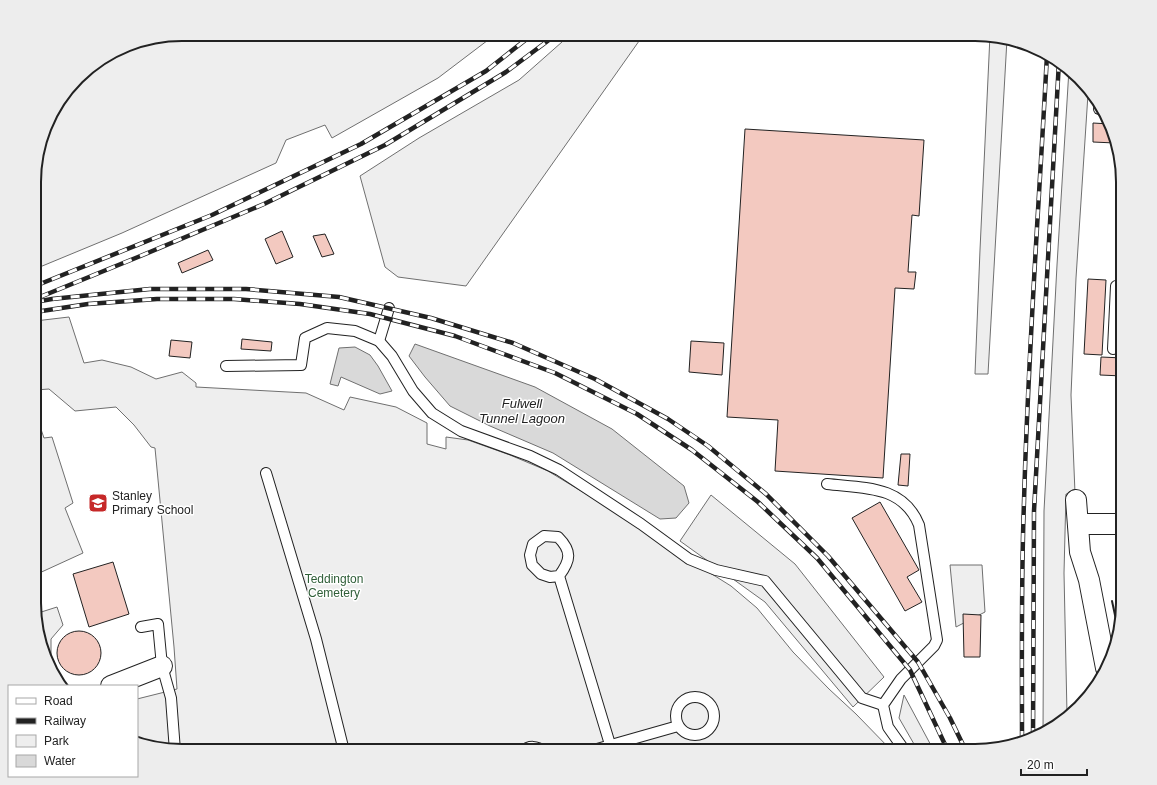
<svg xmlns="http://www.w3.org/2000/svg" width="1157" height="785" font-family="Arial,sans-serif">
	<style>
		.green { fill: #eee; stroke: #6f6f6f }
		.parking { fill: #ededed; stroke: #6f6f6f }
		.water { fill: #d9d9d9; stroke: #6f6f6f }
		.building { fill: #f3c9c0; stroke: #222 }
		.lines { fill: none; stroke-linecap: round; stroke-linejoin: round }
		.service-casing { stroke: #222; stroke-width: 12 }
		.minor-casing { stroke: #222; stroke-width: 22 }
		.service { stroke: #fff; stroke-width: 10 }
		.minor { stroke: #fff; stroke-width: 20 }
		.rail-casing { stroke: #222; stroke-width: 4.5 }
		.rail { stroke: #fff; stroke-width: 3; stroke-dasharray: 9; stroke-linecap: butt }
		.wall { stroke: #222; stroke-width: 2 }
		.labels { text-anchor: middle; stroke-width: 3; stroke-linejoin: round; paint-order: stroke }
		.poi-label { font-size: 12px; fill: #222; stroke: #fff; text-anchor: start }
		.park-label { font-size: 12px; fill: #2f5e38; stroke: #fff }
		.water-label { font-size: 13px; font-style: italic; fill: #222; stroke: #fff }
		.rim { fill: none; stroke: #222; stroke-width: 2 }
	</style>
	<rect width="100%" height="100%" fill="#fff"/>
	<g class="green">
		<polygon points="182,34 496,34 438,78 332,138 325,125 286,140 276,163 122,233 35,269 35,163 49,116 84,71 125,45"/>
		<polygon points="571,34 644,34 466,286 398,277 385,267 360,176 419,138 519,80"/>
		<polygon points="990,35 1007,39 988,374 975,374 980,250"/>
		<polygon points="1069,69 1090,95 1088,94 1076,278 1071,395 1075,493 1066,494 1064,573 1067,714 1043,734 1044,511 1057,265"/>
		<polygon points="69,317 84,363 102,360 131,367 156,379 182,372 196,383 196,387 306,393 344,410 350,397 396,407 427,423 427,444 446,449 446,437 468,440 510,455 548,471 611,509 659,541 731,586 757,608 793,652 829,689 856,714 892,751 172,751 137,744 137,699 177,689 174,647 155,448 151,447 134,425 116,407 75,411 49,389 35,390 35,321"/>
		<polygon points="35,412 44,438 52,437 73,503 65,508 83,553 35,575"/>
		<polygon points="950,565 982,565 985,612 956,627"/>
		<polygon points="57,607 63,625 51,639 51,667 54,678 35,622 35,614"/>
		<polygon points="904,695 934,751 918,751 899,718"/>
	</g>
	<polygon class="parking" points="711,495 795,564 884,677 853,707 765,602 680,541"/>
	<g class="water">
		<polygon points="415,344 535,387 612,429 684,486 689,503 676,518 660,519 553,453 490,426 450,406 425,377 409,356"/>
		<polygon points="355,347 370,355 378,366 392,391 380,394 341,377 338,386 330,384 339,348"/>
	</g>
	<g class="building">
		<polygon points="1093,123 1110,124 1115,143 1093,142"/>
		<polygon points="745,129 924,140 919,216 912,215 908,272 916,272 914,289 895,288 883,478 775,471 778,420 727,417"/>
		<polygon points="282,231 293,257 276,264 265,239"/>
		<polygon points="325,234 334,254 322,257 313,236"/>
		<polygon points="208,250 213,260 182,273 178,263"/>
		<polygon points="1088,279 1106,280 1102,355 1084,354"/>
		<polygon points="242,339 272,342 271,351 241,349"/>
		<polygon points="171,340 192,342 190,358 169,356"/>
		<polygon points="691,341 724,343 722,375 689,372"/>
		<polygon points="1101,357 1123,358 1123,376 1100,375"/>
		<polygon points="901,454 910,454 908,486 898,485"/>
		<polygon points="880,502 919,570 907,577 922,602 905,611 852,518"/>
		<polygon points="113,562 129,614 89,627 73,574"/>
		<polygon points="963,614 981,615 980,657 964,657"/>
		<circle cx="79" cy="653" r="22"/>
	</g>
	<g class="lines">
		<defs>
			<g id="service">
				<polyline points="1099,109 1102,109"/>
				<polyline points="379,341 389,308"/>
				<polyline points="1113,349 1116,286 1123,286"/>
				<polyline points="226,366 301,365 305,338 327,328 355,331 379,341 392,356 413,391 432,413 461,431 530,456 559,470 641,524 689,559 716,570 765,581 862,698 883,705"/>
				<polyline points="266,473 316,639 344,751"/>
				<path d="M 827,484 C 863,488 903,485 919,525 L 937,640 L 934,646 L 901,679 L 883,705 L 888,727 L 905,751"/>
				<path d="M 559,576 L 550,577 L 541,574 L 532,565 L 530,555 L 533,544 L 544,536 L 558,537 C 572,551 571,560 559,576 L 612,751"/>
				<polyline points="141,627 158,624 162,666 171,698 175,751"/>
				<circle cx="695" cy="716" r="19"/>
				<path d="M 523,751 C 529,745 537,746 544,751"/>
				<polyline points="590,751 678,726"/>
			</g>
			<g id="minor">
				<polyline points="1076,500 1080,552 1089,580 1106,668"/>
				<polyline points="1078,524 1123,524"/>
				<polyline points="111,686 162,666"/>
			</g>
		</defs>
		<use href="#service" class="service-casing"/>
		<use href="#minor" class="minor-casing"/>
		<use href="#service" class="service"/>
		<use href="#minor" class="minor"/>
		<defs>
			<g id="rail">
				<polyline points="35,286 212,215 361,144 486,71 533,34"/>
				<polyline points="40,297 138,257 264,204 385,145 506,72 557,34"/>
				<polyline points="35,302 52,299 150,289 246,289 339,297 431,318 513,343 595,379 668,419 708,446 766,494 828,556 918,662 950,718 966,751"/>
				<polyline points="35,312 88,304 157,299 234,299 300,304 370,314 455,336 555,373 637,414 692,450 758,502 817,558 910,670 948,751"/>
				<polyline points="1033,737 1034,511 1059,61"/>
				<path d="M 1022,740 C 1022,661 1021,582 1024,502 C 1028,353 1039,204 1047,55"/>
			</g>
		</defs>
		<use href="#rail" class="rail-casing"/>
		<use href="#rail" class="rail"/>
		<polyline class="wall" points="1112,601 1119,634"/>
	</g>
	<defs>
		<symbol id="school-square" viewBox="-11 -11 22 22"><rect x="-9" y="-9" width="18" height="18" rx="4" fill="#c62828" stroke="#fff"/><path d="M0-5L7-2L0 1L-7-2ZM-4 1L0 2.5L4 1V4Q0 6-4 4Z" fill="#fff"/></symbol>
	</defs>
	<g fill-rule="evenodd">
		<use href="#school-square" x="87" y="492" width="22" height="22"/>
	</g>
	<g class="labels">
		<g class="poi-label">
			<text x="112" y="500">Stanley<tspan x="112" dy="14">Primary School</tspan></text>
		</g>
		<g class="park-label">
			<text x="334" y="583">Teddington<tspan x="334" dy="14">Cemetery</tspan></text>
		</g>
		<g class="water-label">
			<text x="522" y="408">Fulwell<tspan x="522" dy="15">Tunnel Lagoon</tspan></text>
		</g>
	</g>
	<path d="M0 0H1157V785H0ZM182 41H975A141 141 0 0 1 1116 182V603A141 141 0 0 1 975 744H182A141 141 0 0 1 41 603V182A141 141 0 0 1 182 41Z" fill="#ededed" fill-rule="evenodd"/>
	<path class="rim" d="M182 41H975A141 141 0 0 1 1116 182V603A141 141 0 0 1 975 744H182A141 141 0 0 1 41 603V182A141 141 0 0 1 182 41Z"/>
	<rect x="8" y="685" width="130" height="92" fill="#ffffff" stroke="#a7a7a7"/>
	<rect x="16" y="698" width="20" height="6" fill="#ffffff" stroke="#a7a7a7"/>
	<text x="44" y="705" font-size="12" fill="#222222">Road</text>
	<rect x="16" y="718" width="20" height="6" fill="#222222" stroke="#a7a7a7"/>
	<text x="44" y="725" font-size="12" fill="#222222">Railway</text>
	<rect x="16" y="735" width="20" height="12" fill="#eeeeee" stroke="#a7a7a7"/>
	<text x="44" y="745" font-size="12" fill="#222222">Park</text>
	<rect x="16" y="755" width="20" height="12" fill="#d9d9d9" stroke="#a7a7a7"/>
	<text x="44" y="765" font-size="12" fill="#222222">Water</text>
	<path d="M1021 769v6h66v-6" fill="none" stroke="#222222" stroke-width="2"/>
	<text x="1027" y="769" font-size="12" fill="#222222" stroke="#ffffff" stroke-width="3" paint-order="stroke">20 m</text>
</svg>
